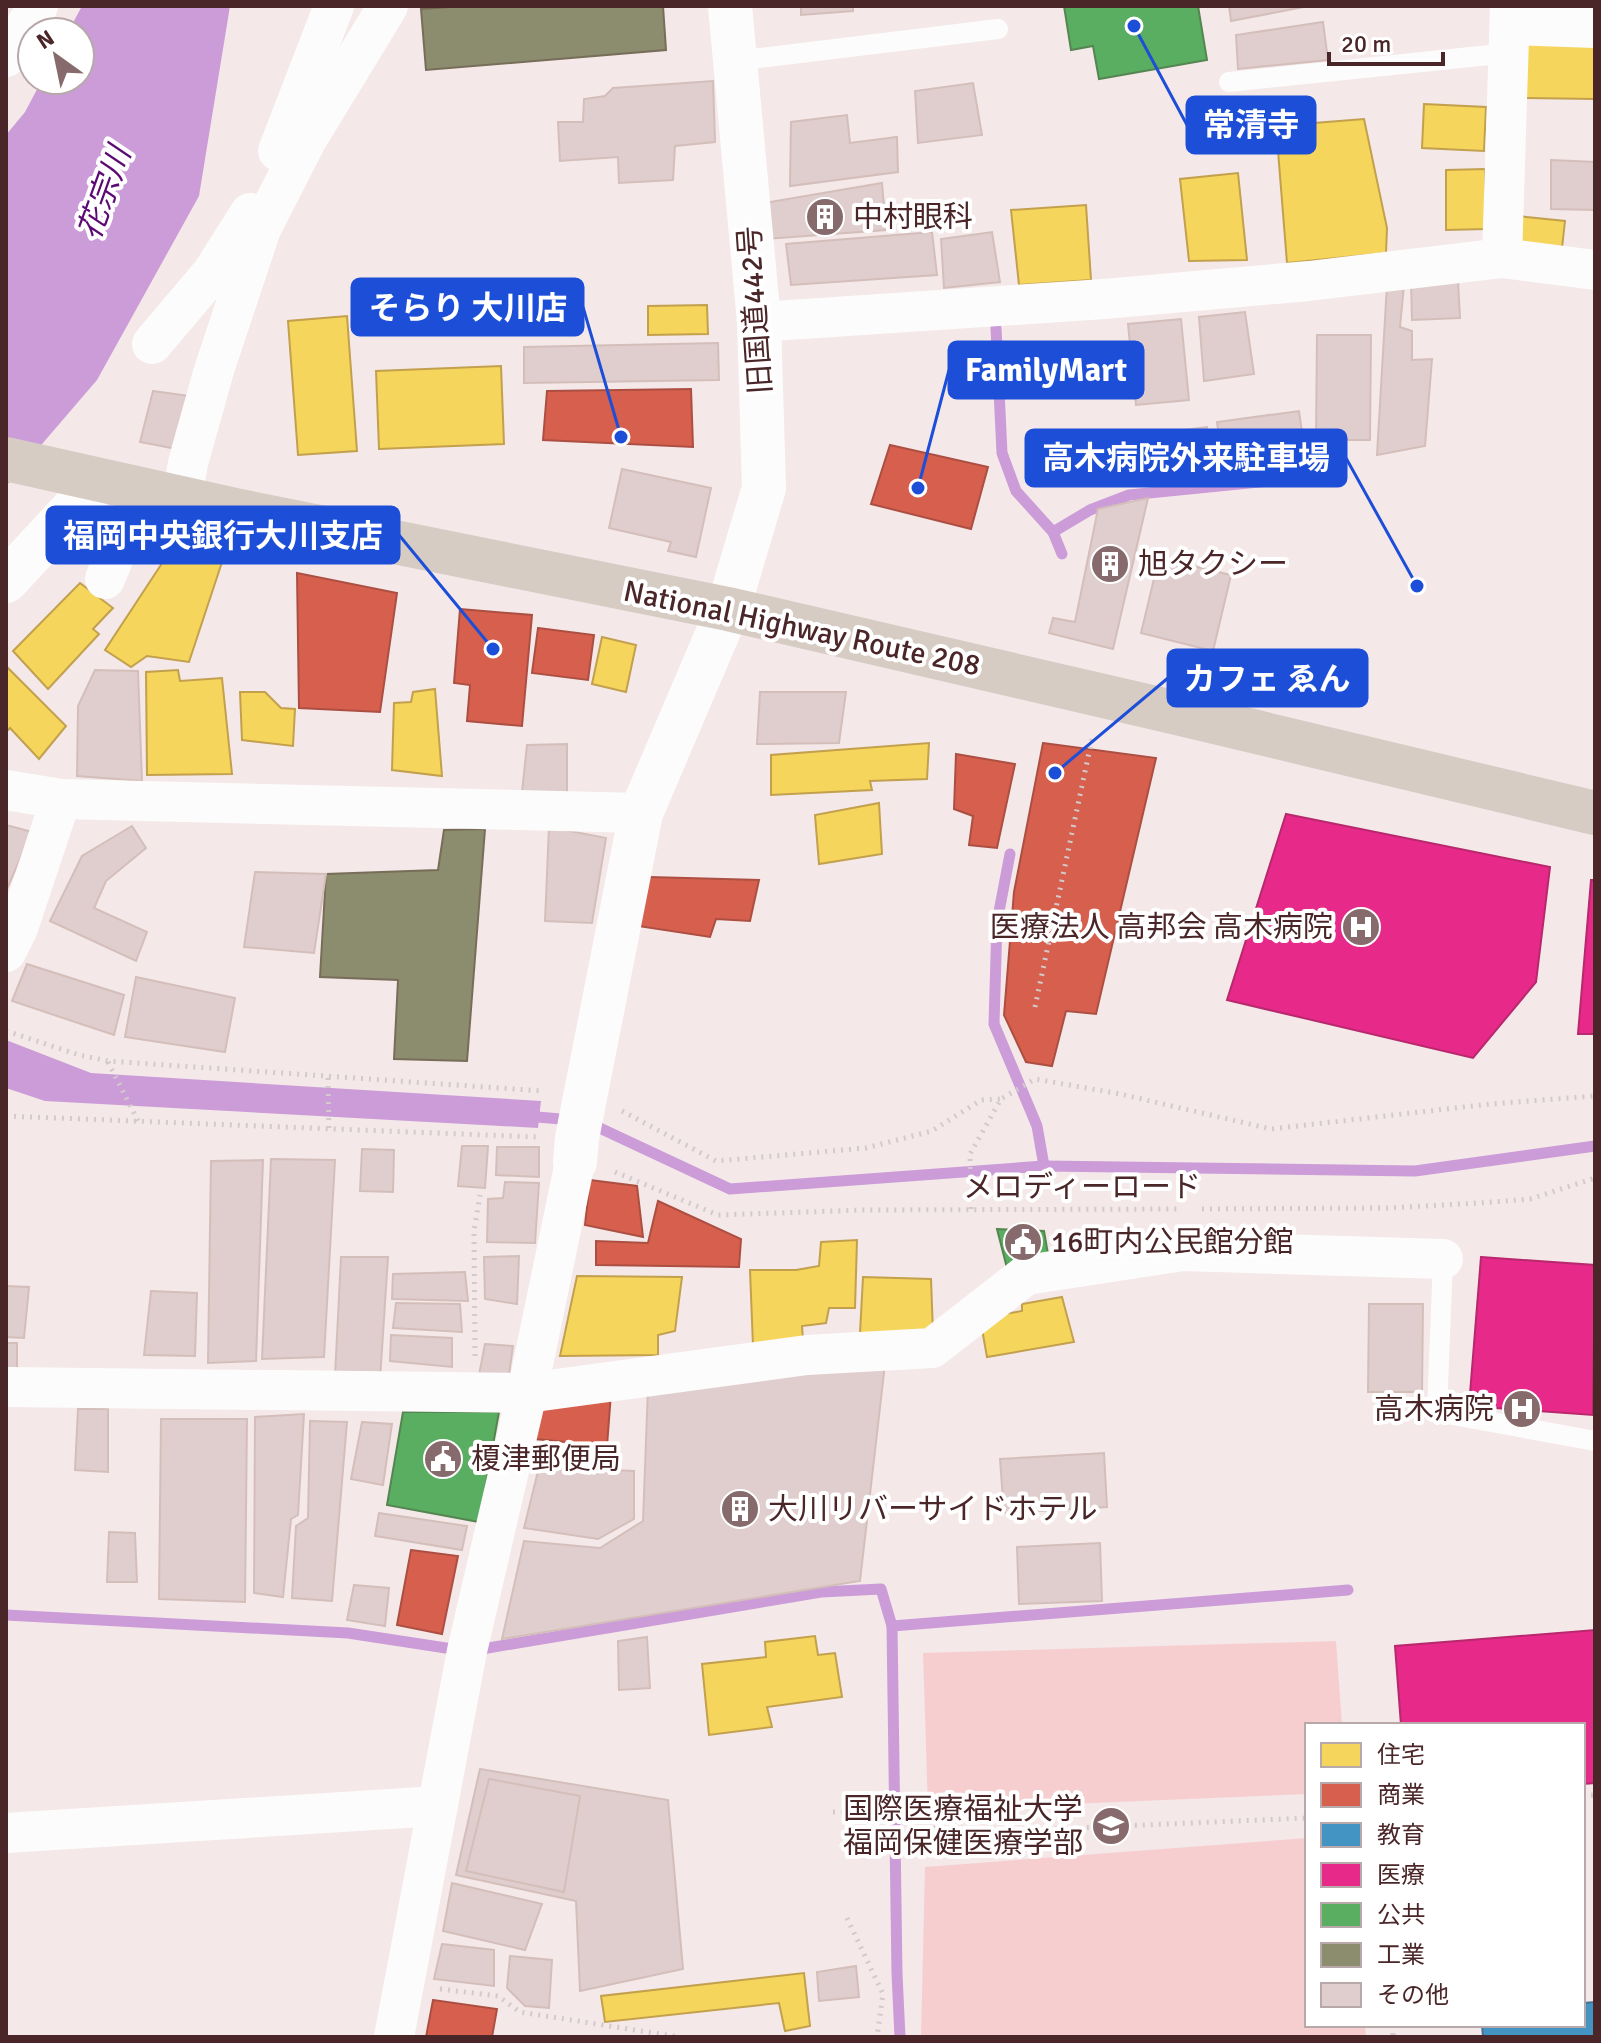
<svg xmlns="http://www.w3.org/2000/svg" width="1601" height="2043" font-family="Signika,'Noto Sans JP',sans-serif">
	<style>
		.green { fill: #f7ced0 }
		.water { fill: #cb9cd7 }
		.homes { fill: #f6d55c; stroke: #c2a04d; stroke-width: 2 }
		.shops { fill: #d6604d; stroke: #ac4f42; stroke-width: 2 }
		.schools { fill: #4393c3; stroke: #457295; stroke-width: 2 }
		.health { fill: #e7298a; stroke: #b8286d; stroke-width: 2 }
		.public { fill: #5aae61; stroke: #558550; stroke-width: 2 }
		.industry { fill: #8c8c6e; stroke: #786d59; stroke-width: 2 }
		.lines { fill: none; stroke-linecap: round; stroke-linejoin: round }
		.stream { stroke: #cb9cd7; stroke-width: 11 }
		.building { fill: #dfcecd; stroke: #d4beba; stroke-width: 2 }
		.path { stroke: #d2cacb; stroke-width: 5; stroke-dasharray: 2 6; stroke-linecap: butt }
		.lane { stroke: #fdfcfc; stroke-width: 20 }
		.street { stroke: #fdfcfc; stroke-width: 40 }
		.secondary { stroke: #fdfcfc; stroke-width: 44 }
		.highway { stroke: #d6ccc4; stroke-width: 44 }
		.labels { text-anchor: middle; stroke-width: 8; stroke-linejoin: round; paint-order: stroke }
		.poi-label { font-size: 30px; fill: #4a2629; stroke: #fff; text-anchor: start }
		.street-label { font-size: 30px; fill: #4a2629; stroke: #fff }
		.water-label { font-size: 32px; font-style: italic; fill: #5c0974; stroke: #fff }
		.leader { fill: none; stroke: #1d4ed8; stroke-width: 3 }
		.callout-dot { fill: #1d4ed8; stroke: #fff; stroke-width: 3 }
		.callout { fill: #1d4ed8; stroke: #1d4ed8; stroke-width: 3 }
		.callout-label { font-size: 32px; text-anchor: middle; font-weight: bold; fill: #fff }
	</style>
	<rect width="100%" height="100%" fill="#f4e8e9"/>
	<g class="green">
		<polygon points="1336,1641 1342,1725 1307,1725 1307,1794 928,1810 923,1653"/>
		<polygon points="1307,1838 1307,2025 1365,2025 1366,2037 921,2037 925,1867"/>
	</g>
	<g class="water">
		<polygon points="82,6 230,6 199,196 97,380 6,486 6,135 25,112 42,80 80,80 80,32 68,32"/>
		<polygon points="6,1040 91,1073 541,1101 538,1128 45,1101 6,1088"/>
	</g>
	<g class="homes">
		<polygon points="1524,43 1595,44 1595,99 1520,98"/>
		<polygon points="1424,104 1486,107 1484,151 1422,148"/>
		<polygon points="1364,119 1387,228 1386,253 1287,263 1276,126"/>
		<polygon points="1485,169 1486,229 1446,230 1446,170"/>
		<polygon points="1238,173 1247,260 1189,261 1180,179"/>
		<polygon points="1086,205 1091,280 1019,285 1011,210"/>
		<polygon points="1518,216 1565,221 1562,248 1515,244"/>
		<polygon points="707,305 708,334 648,335 648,306"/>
		<polygon points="347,316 357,451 298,455 288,321"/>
		<polygon points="501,366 504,444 379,449 376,371"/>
		<polygon points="174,545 224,556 189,662 147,656 131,667 105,650"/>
		<polygon points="80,583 113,608 93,629 99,634 48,689 13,651"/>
		<polygon points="602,637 636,645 626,692 592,684"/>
		<polygon points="6,666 66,726 39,759 10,728 6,732"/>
		<polygon points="178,670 180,681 222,678 232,774 147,775 146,672"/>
		<polygon points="435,689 442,776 392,770 394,703 411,702 413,692"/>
		<polygon points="240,692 265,692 281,708 295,709 293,746 242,740"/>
		<polygon points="929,743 927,779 870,781 872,790 771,795 771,755"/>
		<polygon points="879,803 882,854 819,864 815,815"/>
		<polygon points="857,1240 855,1308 829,1308 826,1323 802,1326 803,1340 753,1346 750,1270 796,1270 819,1266 821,1242"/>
		<polygon points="577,1276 682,1277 675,1331 658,1335 658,1355 560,1356"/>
		<polygon points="863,1277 931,1279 933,1333 860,1333"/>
		<polygon points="1062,1297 1074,1342 987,1357 980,1318 1022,1311 1022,1304"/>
		<polygon points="803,1440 809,1560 679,1576 669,1458"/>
		<polygon points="815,1636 818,1655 835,1653 842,1697 767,1707 772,1727 709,1735 702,1664 766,1657 765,1642"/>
		<polygon points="804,1973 810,2026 785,2031 779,2003 605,2022 601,1996"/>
	</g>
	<g class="shops">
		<polygon points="691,389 693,447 543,440 547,391"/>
		<polygon points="890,445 988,467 971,529 871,504"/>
		<polygon points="297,573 397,593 380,712 299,708"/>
		<polygon points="460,609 532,615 522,726 467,721 470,685 454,683"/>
		<polygon points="538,628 594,635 588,680 532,673"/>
		<polygon points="1043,743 1156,758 1096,1014 1066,1011 1052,1066 1026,1062 1004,1015 1014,892"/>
		<polygon points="956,754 1015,764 997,848 969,845 973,816 954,809"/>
		<polygon points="649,877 759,880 750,921 716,919 710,937 638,926"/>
		<polygon points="590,1180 637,1186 643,1237 585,1225"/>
		<polygon points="658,1201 741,1239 739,1267 596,1265 596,1241 648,1243"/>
		<polygon points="611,1393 607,1446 535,1439 542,1401"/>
		<polygon points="407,1412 472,1413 463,1469 483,1473 476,1516 391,1502"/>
		<polygon points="411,1550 458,1556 442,1634 397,1625"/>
		<polygon points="433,2000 497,2009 492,2037 426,2037"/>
	</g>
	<polygon class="schools" points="1595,2002 1595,2037 1483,2037 1482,2025 1583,2025 1583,2003"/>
	<g class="health">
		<polygon points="1286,814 1550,867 1536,982 1473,1058 1227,1000"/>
		<polygon points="1591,880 1595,880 1595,1034 1578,1034"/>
		<polygon points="1481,1257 1595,1265 1593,1415 1469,1406"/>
		<polygon points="1595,1630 1595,1783 1583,1784 1583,1725 1401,1725 1395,1646"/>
	</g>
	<g class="public">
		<polygon points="1064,6 1198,6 1207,60 1099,79 1093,46 1071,50"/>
		<polygon points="997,1229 1044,1231 1048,1254 1007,1268"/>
		<polygon points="403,1412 499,1412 479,1522 387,1505"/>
	</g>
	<g class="industry">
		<polygon points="464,6 663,6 666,50 426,70 421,9"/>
		<polygon points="485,829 467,1061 394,1059 398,980 320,977 326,874 438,870 444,830"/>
	</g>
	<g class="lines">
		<g class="stream">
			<polyline points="996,328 1002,453 1016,491 1053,532 1090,510 1129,495 1298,478"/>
			<polyline points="1053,532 1062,554"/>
			<polyline points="1010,854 997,922 994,1024 1037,1126 1044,1166"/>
			<polyline points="526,1116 572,1120"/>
			<polyline points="589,1123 730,1189 1044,1166 1415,1171 1595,1146"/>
			<polyline points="6,1615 348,1633 459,1650"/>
			<polyline points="476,1650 821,1592 881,1589 892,1626"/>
			<polyline points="900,2037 897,1974 892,1626 1348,1590"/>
		</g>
	</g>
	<g class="building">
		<polygon points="801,6 853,6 853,11 801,15"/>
		<polygon points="1229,6 1309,6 1231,21"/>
		<polygon points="1323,22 1328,60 1238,69 1236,35"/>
		<polygon points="713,81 715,142 675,146 673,180 619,183 618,157 560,161 558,122 583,122 584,99 605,96 613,88"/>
		<polygon points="973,83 982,135 918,143 915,91"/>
		<polygon points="847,115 850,143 897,137 898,172 790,186 791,122"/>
		<polygon points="1551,160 1595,162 1595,210 1551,209"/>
		<polygon points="882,183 886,230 766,239 764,203"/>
		<polygon points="932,232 937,275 791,285 786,244"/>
		<polygon points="992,232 1000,282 944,288 941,239"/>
		<polygon points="1458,280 1460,318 1412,320 1411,282"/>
		<polygon points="1387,285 1404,285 1400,327 1412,331 1412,360 1432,359 1425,446 1377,455"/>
		<polygon points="1245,312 1254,374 1204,381 1199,317"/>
		<polygon points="1181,319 1189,400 1136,405 1128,324"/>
		<polygon points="1317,335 1371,335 1370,440 1316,440"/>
		<polygon points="718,343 719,380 524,383 524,347"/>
		<polygon points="153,391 190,396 177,449 140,442"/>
		<polygon points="1299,411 1304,446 1222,458 1217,422"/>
		<polygon points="1207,427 1214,478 1148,486 1142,435"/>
		<polygon points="622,469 711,488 696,557 668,551 671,542 609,528"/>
		<polygon points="1148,498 1113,649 1049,633 1053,618 1075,622 1098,509"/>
		<polygon points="1159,558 1231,575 1213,651 1141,633"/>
		<polygon points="95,670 138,671 142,781 77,776 78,706"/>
		<polygon points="760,692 846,692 839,743 757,744"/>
		<polygon points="567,744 567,794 522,792 527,745"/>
		<polygon points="6,825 32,832 6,891"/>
		<polygon points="132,826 146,848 106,881 94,908 147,932 136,961 50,921 82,856"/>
		<polygon points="549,827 606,838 592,923 545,921"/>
		<polygon points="255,872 326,874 314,953 244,947"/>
		<polygon points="27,964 124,995 114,1035 12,1001"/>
		<polygon points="136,977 235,998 225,1052 125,1037"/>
		<polygon points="462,1146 488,1146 485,1188 458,1186"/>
		<polygon points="497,1147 539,1147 539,1177 496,1175"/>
		<polygon points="362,1149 394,1150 393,1192 360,1191"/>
		<polygon points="271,1159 335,1160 324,1357 262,1359"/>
		<polygon points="263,1160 256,1361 208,1363 211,1161"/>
		<polygon points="505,1182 539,1183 535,1243 487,1242 488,1199 503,1198"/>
		<polygon points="519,1256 517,1304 485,1299 484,1257"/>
		<polygon points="341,1257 388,1257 380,1380 335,1376"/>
		<polygon points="465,1272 468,1301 392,1299 393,1274"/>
		<polygon points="6,1286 29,1287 24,1338 6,1337"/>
		<polygon points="151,1291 197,1293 195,1356 144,1355"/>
		<polygon points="396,1303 460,1304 462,1332 393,1328"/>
		<polygon points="1369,1304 1423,1304 1422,1392 1368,1392"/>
		<polygon points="391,1335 452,1338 452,1367 390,1361"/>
		<rect x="6" y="1343" width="11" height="34"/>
		<polygon points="485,1344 513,1346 508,1382 478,1380"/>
		<polygon points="885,1364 860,1581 502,1639 524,1541 600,1548 643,1521 648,1388"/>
		<polygon points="78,1409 108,1409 108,1472 75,1470"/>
		<polygon points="304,1414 298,1515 291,1519 283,1597 254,1593 255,1417"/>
		<polygon points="161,1419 247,1419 245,1602 159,1599"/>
		<polygon points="310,1421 347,1422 332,1601 292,1598 296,1526 308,1518"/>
		<polygon points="362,1422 392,1424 383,1485 351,1479"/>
		<polygon points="1104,1453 1107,1507 1004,1513 1000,1459"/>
		<polygon points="539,1467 634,1471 634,1519 598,1539 524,1528"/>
		<polygon points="379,1513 467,1526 462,1550 375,1536"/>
		<polygon points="109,1532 135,1533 137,1582 107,1582"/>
		<polygon points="1100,1543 1102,1601 1019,1604 1017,1547"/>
		<polygon points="354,1585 389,1588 385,1626 347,1620"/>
		<polygon points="647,1637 650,1688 619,1690 618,1641"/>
		<polygon points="480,1769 668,1800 683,1969 580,1991 576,1901 456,1875"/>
		<polygon points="489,1779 580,1796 564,1892 466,1871"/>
		<polygon points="452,1883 542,1904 525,1950 443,1931"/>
		<polygon points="442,1944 494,1950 494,1986 434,1979"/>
		<polygon points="510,1956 552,1960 549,2008 525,2006 507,1988"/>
		<polygon points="856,1966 859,1997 819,2001 817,1972"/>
	</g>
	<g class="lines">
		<g class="path">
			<polyline points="1035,1007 1093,734"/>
			<polyline points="6,1031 79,1055 108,1061 543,1091"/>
			<polyline points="108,1062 138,1121"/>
			<polyline points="328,1078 329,1130"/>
			<polyline points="622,1111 716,1161 866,1148 932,1131 981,1100 1001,1099"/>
			<polyline points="6,1116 537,1137"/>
			<polyline points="615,1172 718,1215 864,1210 1180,1209"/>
			<polyline points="971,1209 970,1154 1001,1099 1035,1079 1120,1094 1271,1129 1490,1104 1595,1096"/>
			<polyline points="1202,1209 1387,1208 1480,1203 1530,1199 1595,1178"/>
			<polyline points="475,1356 474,1231 480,1195"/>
			<polyline points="1583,1796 1595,1795"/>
			<polyline points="833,1812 928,1810 935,1834 1307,1818"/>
			<polyline points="847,1918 883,1994 877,2037"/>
			<polyline points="440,1989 498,1996 520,2012 679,2037"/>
			<polyline points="1393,2025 1393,2037"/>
		</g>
		<g class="lane">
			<polyline points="735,61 998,29"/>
			<polyline points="1229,82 1509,53"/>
			<polyline points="1443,1259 1437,1412 1595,1441"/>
		</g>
		<g class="street">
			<polyline points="1510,25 1595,28"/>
			<polyline points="6,57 38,6"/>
			<polyline points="278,151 334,6"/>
			<polyline points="1502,258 1510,6"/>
			<polyline points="759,322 1104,299 1309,281 1502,258 1595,270"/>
			<polyline points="152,344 212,273 250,213"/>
			<polyline points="182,498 188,463 214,370 261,229 307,139 388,6"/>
			<polyline points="105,579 141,489"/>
			<polyline points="6,790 61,799 641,813"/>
			<polyline points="6,952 18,928 61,799"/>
			<polyline points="6,1387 527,1393 807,1355 932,1348 1026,1275 1183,1251 1443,1259"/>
			<polyline points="6,1833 438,1806"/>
			<polyline points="394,2037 467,1651 527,1393 575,1162"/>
		</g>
		<g class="secondary">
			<polyline points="6,581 100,480"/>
			<polyline points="575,1162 577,1138 641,813 728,609 764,488 759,322 730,6"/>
		</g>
		<polyline class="highway" points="6,459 235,510 728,609 1177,713 1595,813"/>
	</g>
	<defs>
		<symbol id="building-disc" viewBox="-11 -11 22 22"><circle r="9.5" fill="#866a6c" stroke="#fff"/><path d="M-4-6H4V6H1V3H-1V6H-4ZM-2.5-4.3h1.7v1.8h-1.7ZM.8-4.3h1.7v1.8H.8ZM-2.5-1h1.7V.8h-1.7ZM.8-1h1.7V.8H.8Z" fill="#fff"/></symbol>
		<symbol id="hospital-disc" viewBox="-11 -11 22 22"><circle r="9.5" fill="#866a6c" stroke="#fff"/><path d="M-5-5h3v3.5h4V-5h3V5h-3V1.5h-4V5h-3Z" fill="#fff"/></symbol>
		<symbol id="civic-disc" viewBox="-11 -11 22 22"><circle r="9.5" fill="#866a6c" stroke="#fff"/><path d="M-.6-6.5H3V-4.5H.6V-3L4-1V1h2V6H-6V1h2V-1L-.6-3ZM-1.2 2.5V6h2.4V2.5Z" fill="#fff"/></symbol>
		<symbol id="university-disc" viewBox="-11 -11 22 22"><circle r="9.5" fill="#866a6c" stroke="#fff"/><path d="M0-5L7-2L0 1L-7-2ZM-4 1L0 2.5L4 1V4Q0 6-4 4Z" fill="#fff"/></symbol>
	</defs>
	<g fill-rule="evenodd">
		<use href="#building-disc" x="803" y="195" width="44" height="44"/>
		<use href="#building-disc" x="1088" y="542" width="44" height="44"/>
		<use href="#hospital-disc" x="1339" y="905" width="44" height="44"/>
		<use href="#civic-disc" x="1001" y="1220" width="44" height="44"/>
		<use href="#hospital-disc" x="1500" y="1387" width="44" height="44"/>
		<use href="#civic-disc" x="421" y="1437" width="44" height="44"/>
		<use href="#building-disc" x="718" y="1487" width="44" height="44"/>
		<use href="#university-disc" x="1089" y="1804" width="44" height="44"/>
	</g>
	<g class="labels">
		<g class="poi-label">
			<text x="853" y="227">中村眼科</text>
			<text x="1138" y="574">旭タクシー</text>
			<text x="1333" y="937" text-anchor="end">医療法人 高邦会 高木病院</text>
			<text x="1051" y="1252">16町内公民館分館</text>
			<text x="1494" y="1419" text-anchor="end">高木病院</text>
			<text x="471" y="1469">榎津郵便局</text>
			<text x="768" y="1519">大川リバーサイドホテル</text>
			<text x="1083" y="1819" text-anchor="end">国際医療福祉大学<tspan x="1083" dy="34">福岡保健医療学部</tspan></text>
		</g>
		<g class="street-label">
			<text transform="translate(755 310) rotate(-94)" y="10">旧国道442号</text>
			<text transform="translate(802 628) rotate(12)" y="10">National Highway Route 208</text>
			<text x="1082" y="1197">メロディーロード</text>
		</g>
		<g class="water-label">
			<text transform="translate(104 193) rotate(-70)" y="11">花宗川</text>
		</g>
	</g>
	<path class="leader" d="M1134 26L1187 125M621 437L583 307M918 488L949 370M1417 586L1346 458M493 649L399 535M1055 773L1168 678"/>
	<g class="callout-dot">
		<circle cx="1134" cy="26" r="8"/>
		<circle cx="621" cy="437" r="8"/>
		<circle cx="918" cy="488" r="8"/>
		<circle cx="1417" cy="586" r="8"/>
		<circle cx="493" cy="649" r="8"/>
		<circle cx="1055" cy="773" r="8"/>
	</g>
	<g class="callout">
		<rect x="1187" y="97" width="128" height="56" rx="8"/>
		<rect x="352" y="279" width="231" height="56" rx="8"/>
		<rect x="949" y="342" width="194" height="56" rx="8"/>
		<rect x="1026" y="430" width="320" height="56" rx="8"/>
		<rect x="47" y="507" width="352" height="56" rx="8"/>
		<rect x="1168" y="650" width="199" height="56" rx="8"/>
	</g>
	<g class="callout-label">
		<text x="1251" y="136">常清寺</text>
		<text x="468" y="319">そらり 大川店</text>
		<text x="1046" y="381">FamilyMart</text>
		<text x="1186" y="469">高木病院外来駐車場</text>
		<text x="223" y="547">福岡中央銀行大川支店</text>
		<text x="1267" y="690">カフェ ゑん</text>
	</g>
	<rect width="1601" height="2043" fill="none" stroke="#4a2629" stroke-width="16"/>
	<rect x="1305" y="1723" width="280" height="304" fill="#ffffff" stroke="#b7a8a9" stroke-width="2"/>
	<rect x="1321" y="1743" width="40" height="24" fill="#f6d55c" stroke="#b7a8a9" stroke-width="2"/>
	<text x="1377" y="1763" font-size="24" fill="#4a2629">住宅</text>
	<rect x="1321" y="1783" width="40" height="24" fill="#d6604d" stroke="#b7a8a9" stroke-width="2"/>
	<text x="1377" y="1803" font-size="24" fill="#4a2629">商業</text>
	<rect x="1321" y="1823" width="40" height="24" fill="#4393c3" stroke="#b7a8a9" stroke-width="2"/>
	<text x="1377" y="1843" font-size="24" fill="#4a2629">教育</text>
	<rect x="1321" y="1863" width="40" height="24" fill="#e7298a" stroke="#b7a8a9" stroke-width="2"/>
	<text x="1377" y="1883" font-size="24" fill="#4a2629">医療</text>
	<rect x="1321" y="1903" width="40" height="24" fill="#5aae61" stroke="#b7a8a9" stroke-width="2"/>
	<text x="1377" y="1923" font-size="24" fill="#4a2629">公共</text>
	<rect x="1321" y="1943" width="40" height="24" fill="#8c8c6e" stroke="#b7a8a9" stroke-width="2"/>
	<text x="1377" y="1963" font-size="24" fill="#4a2629">工業</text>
	<rect x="1321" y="1983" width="40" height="24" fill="#dfcecd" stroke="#b7a8a9" stroke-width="2"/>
	<text x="1377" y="2003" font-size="24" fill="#4a2629">その他</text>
	<g transform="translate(56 56) rotate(327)"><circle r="38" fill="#ffffff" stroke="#b7a8a9" stroke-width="2"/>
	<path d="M0-6L14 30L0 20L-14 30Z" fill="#866a6c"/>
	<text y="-12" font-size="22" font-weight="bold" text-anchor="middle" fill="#4a2629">N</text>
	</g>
	<path d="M1329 52v12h114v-12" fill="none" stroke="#4a2629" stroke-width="4"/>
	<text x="1341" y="52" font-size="24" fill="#4a2629" stroke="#ffffff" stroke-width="6" paint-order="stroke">20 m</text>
</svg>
